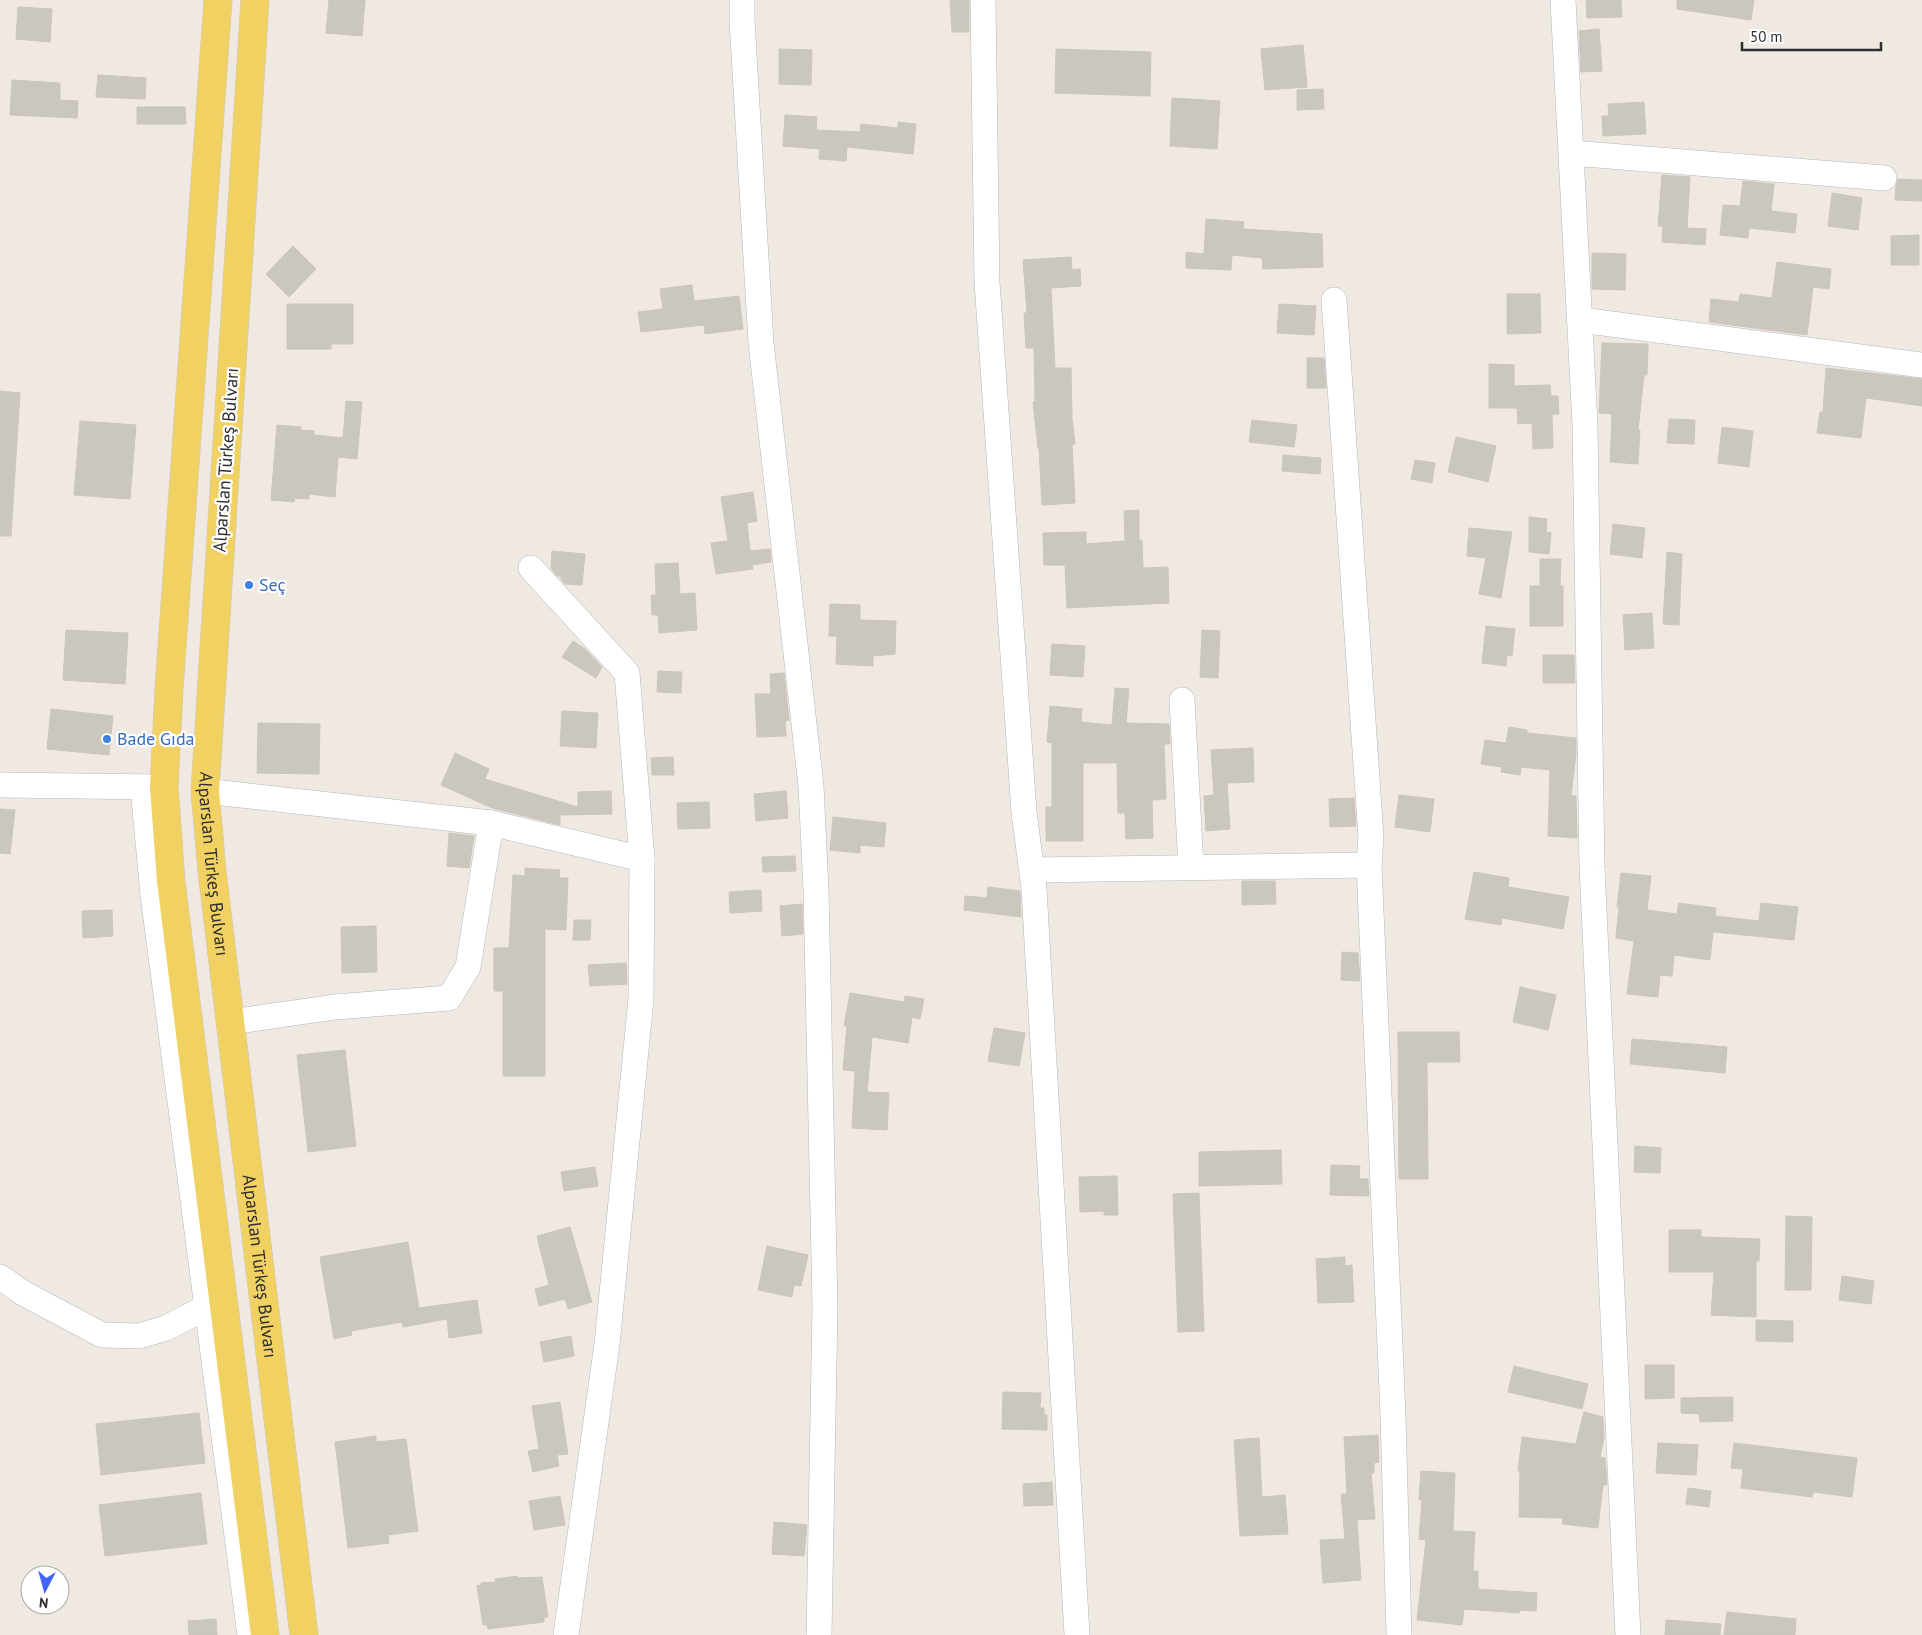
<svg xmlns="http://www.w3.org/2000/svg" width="1922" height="1635" font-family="'PT Sans',sans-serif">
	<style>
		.building { fill: #cbc7bf; stroke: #cbc5ba }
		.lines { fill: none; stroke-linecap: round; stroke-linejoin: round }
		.minor-casing { stroke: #b4b7c1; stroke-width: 26 }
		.major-casing { stroke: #c9c9c9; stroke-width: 29 }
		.minor { stroke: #fff; stroke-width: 25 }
		.major { stroke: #f2d163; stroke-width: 28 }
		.shop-dot { fill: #3f7fe0; stroke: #fff; stroke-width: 2 }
		.labels { text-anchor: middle; stroke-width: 4.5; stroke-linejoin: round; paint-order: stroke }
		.street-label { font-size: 18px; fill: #2e2e2e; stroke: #fff }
		.shop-label { font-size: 18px; fill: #366cbe; stroke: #fff; text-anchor: start }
	</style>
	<rect width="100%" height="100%" fill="#efe9e1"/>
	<g class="building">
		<polygon points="329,0 365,0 362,36 326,33"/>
		<polygon points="950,0 969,0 969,32 952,32"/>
		<polygon points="1586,0 1621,0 1622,17 1587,18"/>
		<polygon points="1677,0 1754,0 1751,20 1677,9"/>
		<polygon points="18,7 52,9 50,42 16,39"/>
		<polygon points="1599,29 1602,71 1581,72 1579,31"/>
		<polygon points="1303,45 1307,87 1265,90 1261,49"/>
		<polygon points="779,49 812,50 811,85 779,84"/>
		<polygon points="1056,49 1151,52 1150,96 1055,93"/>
		<polygon points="98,75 146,78 145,99 96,97"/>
		<polygon points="12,80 60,83 60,100 78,101 77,118 10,115"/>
		<polygon points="1323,89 1324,109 1297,110 1297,90"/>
		<polygon points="1172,98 1220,101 1217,149 1170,146"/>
		<polygon points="1644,102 1646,134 1603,136 1602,116 1609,116 1608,104"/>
		<polygon points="137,107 185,107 186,124 137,124"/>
		<polygon points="785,115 817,117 816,130 860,132 861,124 898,128 898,122 916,124 913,154 847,147 846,161 819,159 820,149 783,146"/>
		<polygon points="1662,175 1690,177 1687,228 1706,229 1705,245 1662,242 1663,226 1658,226"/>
		<polygon points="1898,179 1922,180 1922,201 1895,200 1896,186"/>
		<polygon points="1743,181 1774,184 1771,211 1797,214 1795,233 1749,228 1748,238 1720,235 1723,205 1740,206"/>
		<polygon points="1832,193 1862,198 1858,230 1828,226"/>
		<polygon points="1206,219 1244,222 1243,229 1322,234 1323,267 1263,269 1262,258 1232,255 1231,270 1186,268 1186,252 1204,254"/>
		<polygon points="1919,235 1919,265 1891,265 1891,236"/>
		<polygon points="293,246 316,269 289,297 266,274"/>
		<polygon points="1592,253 1626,254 1625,290 1592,289"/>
		<polygon points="1071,257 1072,270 1080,269 1081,286 1051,288 1055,368 1071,368 1072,418 1075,444 1072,445 1075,503 1042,505 1039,448 1038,448 1033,402 1035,402 1034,348 1026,348 1024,313 1027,313 1023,260"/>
		<polygon points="1777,262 1831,269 1829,289 1813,287 1807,335 1709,322 1711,299 1739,302 1740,294 1772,298"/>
		<polygon points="692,285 694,301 739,296 743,329 705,334 704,325 641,332 638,312 663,309 660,289"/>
		<polygon points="1507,294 1540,294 1541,333 1507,334"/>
		<polygon points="287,304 353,304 353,344 331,344 331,349 287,349"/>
		<polygon points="1279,304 1316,306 1314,335 1277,333"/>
		<polygon points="1602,343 1648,344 1647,375 1644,375 1638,430 1640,430 1638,464 1610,462 1612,414 1599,413"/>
		<polygon points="1307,358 1324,358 1326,388 1307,388"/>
		<polygon points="1489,364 1514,365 1514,386 1550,385 1551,396 1558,396 1559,414 1552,414 1553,448 1533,449 1532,423 1518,424 1517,408 1489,408"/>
		<polygon points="1826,368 1922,379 1922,406 1866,398 1861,438 1817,433 1820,412 1823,412"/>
		<polygon points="0,391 20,393 11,536 0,536"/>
		<polygon points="346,401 362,402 357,459 338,457 335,497 309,494 309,499 295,498 294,502 271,500 277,425 301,427 300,430 314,431 314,435 343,438"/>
		<polygon points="1669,419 1695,420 1694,444 1667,443"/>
		<polygon points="1252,420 1297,425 1294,447 1249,442"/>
		<polygon points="80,421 136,425 130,499 74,495"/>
		<polygon points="1722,427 1753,431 1749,467 1718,463"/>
		<polygon points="1456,437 1496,446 1488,482 1448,472"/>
		<polygon points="1283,455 1321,458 1320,474 1282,471"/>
		<polygon points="1415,460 1435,463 1432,483 1411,479"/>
		<polygon points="753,492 757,521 747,523 750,551 770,549 771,562 752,565 753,569 716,574 711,543 728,541 721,497"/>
		<polygon points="1139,510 1139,540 1142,540 1143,568 1168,567 1169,603 1067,608 1065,565 1044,565 1043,533 1086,532 1086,544 1125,541 1124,511"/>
		<polygon points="1529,517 1547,519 1546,532 1551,533 1549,554 1529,552"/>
		<polygon points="1613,524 1645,528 1642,558 1610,554"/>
		<polygon points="1469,528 1512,532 1501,598 1479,594 1486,558 1467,556"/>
		<polygon points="552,551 585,554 582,585 565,584 561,579 561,576 557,576 551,568"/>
		<polygon points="1667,552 1682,554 1679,625 1663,624"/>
		<polygon points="1540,559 1561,559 1560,586 1563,586 1563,626 1530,626 1530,586 1540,586"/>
		<polygon points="678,563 680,594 695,593 697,630 659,633 658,615 652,615 651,595 656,595 655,564"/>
		<polygon points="830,604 860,605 860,620 896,621 895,654 873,656 873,666 836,664 837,636 829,636"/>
		<polygon points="1652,613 1654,648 1625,650 1623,615"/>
		<polygon points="1486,626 1515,629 1512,656 1507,655 1506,666 1482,663"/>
		<polygon points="66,630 128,633 125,684 63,680"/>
		<polygon points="1202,630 1220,631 1218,678 1200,677"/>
		<polygon points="573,641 585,649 602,667 596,678 562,657"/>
		<polygon points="1052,644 1085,646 1083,677 1050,675"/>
		<polygon points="1543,655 1574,655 1575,683 1543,683"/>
		<polygon points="658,671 682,672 681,693 657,692"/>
		<polygon points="784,673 789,720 785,721 786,736 757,737 755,694 771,694 770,674"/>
		<polygon points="1115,688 1129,689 1126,723 1169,724 1170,744 1164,744 1166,799 1152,800 1153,838 1126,839 1125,813 1118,813 1117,763 1083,763 1083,841 1046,841 1046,807 1052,807 1052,743 1047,742 1050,706 1082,709 1081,722 1112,725"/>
		<polygon points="51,709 113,716 109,755 47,749"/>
		<polygon points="562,711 598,713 596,748 560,746"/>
		<polygon points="258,723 320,724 319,774 257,773"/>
		<polygon points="1509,727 1527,730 1527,733 1576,738 1576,754 1571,796 1576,796 1577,838 1548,836 1550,770 1521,767 1520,775 1501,772 1502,767 1481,764 1485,740 1506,743"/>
		<polygon points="1253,748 1254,782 1227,783 1230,829 1206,831 1204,796 1214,795 1211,750"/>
		<polygon points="455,753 489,769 485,779 578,807 578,792 611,791 612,814 560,815 560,825 492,808 441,785"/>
		<polygon points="673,757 674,775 652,775 651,758"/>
		<polygon points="786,791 788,818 756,821 754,794"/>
		<polygon points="1399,795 1434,799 1430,832 1395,827"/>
		<polygon points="1354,798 1356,826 1330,827 1329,799"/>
		<polygon points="709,802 710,828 678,829 677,803"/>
		<polygon points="0,809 15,810 10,854 0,853"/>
		<polygon points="833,817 886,823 884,847 860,845 860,853 830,850"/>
		<polygon points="449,833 474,836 469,868 447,866"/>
		<polygon points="795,856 796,871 763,872 762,857"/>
		<polygon points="525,868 560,870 559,878 568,878 566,930 545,929 545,1076 503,1076 503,991 494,991 494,948 509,948 513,875 525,876"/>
		<polygon points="1474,872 1509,878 1508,887 1569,897 1563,929 1502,918 1501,925 1465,919"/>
		<polygon points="1621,873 1651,876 1647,910 1677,914 1679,903 1716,908 1715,916 1759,921 1761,903 1798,907 1794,940 1713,932 1710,960 1674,955 1672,976 1660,975 1658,997 1627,994 1634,941 1616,938 1619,907 1617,907"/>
		<polygon points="1242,881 1275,881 1276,904 1242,905"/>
		<polygon points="988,887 1020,891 1021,917 964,910 965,896 987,898"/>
		<polygon points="761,890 762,911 730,913 729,892"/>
		<polygon points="802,904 803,934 782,936 780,906"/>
		<polygon points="112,910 113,936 83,938 82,911"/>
		<polygon points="574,920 591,920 590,940 573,940"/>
		<polygon points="376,926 377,972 342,973 341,927"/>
		<polygon points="1342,952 1358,953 1360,981 1341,980"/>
		<polygon points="626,963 627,984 590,986 588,965"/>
		<polygon points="1520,987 1556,995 1548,1030 1513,1022"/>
		<polygon points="850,993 904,1002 905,996 924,999 920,1019 912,1017 908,1043 872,1037 867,1092 889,1093 887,1130 852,1128 855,1071 843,1070 847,1026 844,1026"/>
		<polygon points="994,1028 1025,1033 1019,1066 988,1061"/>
		<polygon points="1398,1032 1459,1032 1460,1062 1427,1062 1428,1179 1399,1179"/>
		<polygon points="1632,1039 1727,1047 1725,1073 1630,1064"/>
		<polygon points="345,1050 356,1146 308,1152 297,1055"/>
		<polygon points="1635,1146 1661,1148 1660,1173 1634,1172"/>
		<polygon points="1281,1150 1282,1184 1199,1186 1199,1152"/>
		<polygon points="1331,1165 1360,1166 1359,1179 1368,1179 1369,1196 1330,1195"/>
		<polygon points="595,1167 598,1186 564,1191 561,1172"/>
		<polygon points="1117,1176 1118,1215 1104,1215 1104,1211 1080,1212 1079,1177"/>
		<polygon points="1199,1193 1204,1331 1178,1332 1173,1194"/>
		<polygon points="1786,1216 1812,1217 1811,1290 1785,1290"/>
		<polygon points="570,1227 592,1302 568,1309 565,1299 539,1306 535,1289 549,1285 537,1236"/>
		<polygon points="1669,1230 1701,1230 1701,1237 1760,1239 1759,1261 1756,1261 1756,1317 1711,1315 1714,1272 1669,1272"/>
		<polygon points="408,1242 419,1308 477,1300 482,1333 449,1338 447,1319 403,1327 402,1322 351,1331 352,1335 334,1339 320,1257"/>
		<polygon points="767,1246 808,1255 801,1286 794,1285 792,1297 758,1290"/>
		<polygon points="1345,1257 1345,1266 1352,1265 1354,1302 1318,1303 1316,1259"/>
		<polygon points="1842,1276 1874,1281 1871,1304 1839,1300"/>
		<polygon points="1756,1320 1793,1321 1793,1342 1756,1341"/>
		<polygon points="571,1336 574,1356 544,1362 540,1342"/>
		<polygon points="1645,1365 1674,1365 1674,1398 1645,1399"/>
		<polygon points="1514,1366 1588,1384 1582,1409 1508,1392"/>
		<polygon points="1003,1392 1041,1393 1040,1408 1044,1408 1044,1415 1047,1415 1047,1430 1002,1429"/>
		<polygon points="1733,1397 1733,1421 1700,1422 1699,1414 1681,1413 1681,1398"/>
		<polygon points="560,1402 568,1454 557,1455 559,1466 533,1472 528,1451 539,1449 532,1406"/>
		<polygon points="1584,1412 1603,1417 1604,1438 1600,1457 1605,1458 1607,1485 1603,1485 1598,1528 1562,1524 1563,1518 1519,1517 1520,1471 1518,1471 1522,1437 1576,1444"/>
		<polygon points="199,1413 205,1463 101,1475 96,1424"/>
		<polygon points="1378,1435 1379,1462 1374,1463 1374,1473 1371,1473 1375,1519 1357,1520 1361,1580 1323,1583 1320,1540 1345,1539 1341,1494 1347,1494 1344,1437"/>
		<polygon points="376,1436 376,1442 406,1439 418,1531 388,1535 389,1543 348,1548 335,1442"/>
		<polygon points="1259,1438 1262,1497 1285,1495 1288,1534 1240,1536 1234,1440"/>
		<polygon points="1658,1443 1698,1445 1696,1475 1656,1473"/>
		<polygon points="1734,1443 1857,1458 1852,1497 1813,1492 1812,1497 1741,1488 1743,1469 1731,1468"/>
		<polygon points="1421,1471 1455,1473 1453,1531 1475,1532 1473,1571 1478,1571 1478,1589 1537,1593 1536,1611 1520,1610 1519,1613 1464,1609 1462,1625 1417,1620 1426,1540 1419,1539 1422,1500 1419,1500"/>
		<polygon points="1052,1482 1053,1505 1024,1506 1023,1484"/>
		<polygon points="1688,1488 1711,1491 1709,1507 1686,1504"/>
		<polygon points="201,1493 207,1544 105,1556 99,1505"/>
		<polygon points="560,1496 565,1525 534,1530 529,1501"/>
		<polygon points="774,1522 807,1525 804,1556 772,1554"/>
		<polygon points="517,1576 518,1578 542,1577 548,1617 544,1617 544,1622 488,1629 487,1625 483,1625 477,1586 481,1585 481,1583 496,1582 495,1579"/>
		<polygon points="1727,1612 1796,1619 1795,1635 1724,1635"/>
		<polygon points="216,1619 217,1635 189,1635 188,1621"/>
		<polygon points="1666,1620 1721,1624 1720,1635 1665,1635"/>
	</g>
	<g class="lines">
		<defs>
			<g id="minor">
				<polyline points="742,0 742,20 761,343 811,786 816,890 825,1306 819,1635"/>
				<polyline points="983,0 987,282 1024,812 1034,889 1077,1635"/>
				<polyline points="1563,0 1585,425 1592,867 1628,1635"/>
				<polyline points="1572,153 1884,178"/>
				<polyline points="1334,300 1371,837 1369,865 1393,1415 1399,1635"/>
				<polyline points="1581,320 1922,365"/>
				<polyline points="531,568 627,673 642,859 641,999 607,1344 566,1635"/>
				<polyline points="1182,700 1191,867"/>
				<polyline points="0,785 159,787"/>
				<polyline points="143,787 153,895 250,1635"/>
				<polyline points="205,791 491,823 642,859"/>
				<polyline points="1032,870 1369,865"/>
				<polyline points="230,1022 335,1007 449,998 468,967 491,823"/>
				<polyline points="0,1277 23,1293 102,1335 139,1336 166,1328 207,1307"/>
			</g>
			<g id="major">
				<polyline points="218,0 169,689 164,787 171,881 265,1635"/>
				<path id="s1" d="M 255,0 L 205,791 L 212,871 L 304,1635"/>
			</g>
		</defs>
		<use href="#minor" class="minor-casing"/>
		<use href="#major" class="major-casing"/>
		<use href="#minor" class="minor"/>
		<use href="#major" class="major"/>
	</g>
	<g class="shop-dot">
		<circle cx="249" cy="585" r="5"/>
		<circle cx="107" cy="739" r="5"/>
	</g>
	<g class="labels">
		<g class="street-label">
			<text transform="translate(226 460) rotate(-86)" y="6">Alparslan Türkeş Bulvarı</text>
			<text dy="6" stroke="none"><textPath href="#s1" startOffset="866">Alparslan Türkeş Bulvarı</textPath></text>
			<text dy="6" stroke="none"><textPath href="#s1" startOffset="1271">Alparslan Türkeş Bulvarı</textPath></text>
		</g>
		<g class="shop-label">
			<text x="259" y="591">Seç</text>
			<text x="117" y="745">Bade Gıda</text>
		</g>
	</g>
	<g transform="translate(45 1590) rotate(186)"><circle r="24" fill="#ffffff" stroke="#ababab"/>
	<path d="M0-4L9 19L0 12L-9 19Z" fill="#4264fb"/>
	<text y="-8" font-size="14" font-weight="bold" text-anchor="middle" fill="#2e2e2e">N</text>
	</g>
	<path d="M1742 42v8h139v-8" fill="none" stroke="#2e2e2e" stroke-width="2.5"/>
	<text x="1750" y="42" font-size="15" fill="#2e2e2e" stroke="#ffffff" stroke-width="4" paint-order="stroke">50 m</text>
</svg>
